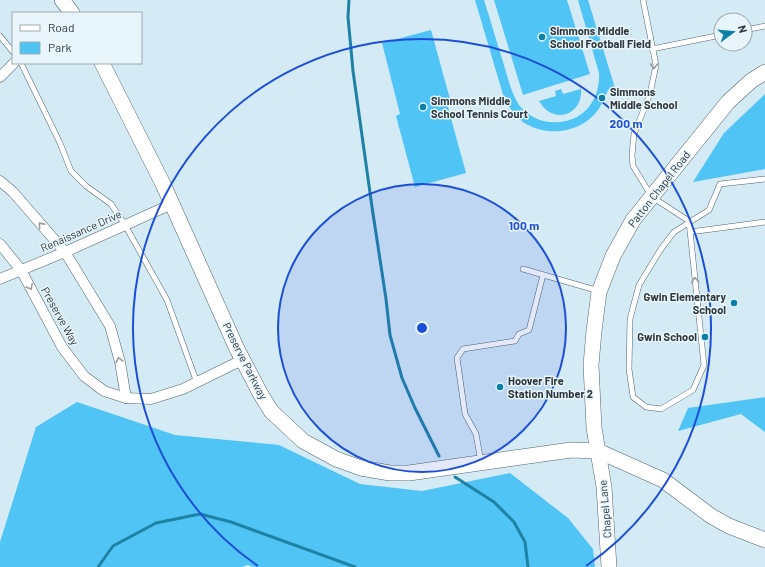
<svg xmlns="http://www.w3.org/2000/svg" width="765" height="567" font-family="Barlow,sans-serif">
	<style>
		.green { fill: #4fc4f5 }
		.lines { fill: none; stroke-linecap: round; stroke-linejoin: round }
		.stream { stroke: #1e82a5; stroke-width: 3 }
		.lane-casing { stroke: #50646d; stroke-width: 6 }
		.street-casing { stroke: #50646d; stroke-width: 11 }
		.secondary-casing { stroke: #50646d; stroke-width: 16 }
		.lane { stroke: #fff; stroke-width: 5 }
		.street { stroke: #fff; stroke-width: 10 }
		.secondary { stroke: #fff; stroke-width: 15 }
		.oneway { stroke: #979b9e }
		.ring { fill: none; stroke: #1d4ed8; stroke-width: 2 }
		.poi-dot { fill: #0b7fa7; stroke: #e8f6fc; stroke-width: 1.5 }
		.labels { text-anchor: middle; stroke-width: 3; stroke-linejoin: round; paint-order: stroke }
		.poi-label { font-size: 11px; font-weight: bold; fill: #2f373c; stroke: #e8f6fc; text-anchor: start }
		.street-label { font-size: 11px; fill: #2f373c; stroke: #e8f6fc }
		.centre { fill: #1d4ed8; stroke: #e8f6fc; stroke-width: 2 }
		.ring-label { font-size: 12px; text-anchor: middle; font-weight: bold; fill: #1d4ed8; stroke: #e8f6fc; stroke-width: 3; stroke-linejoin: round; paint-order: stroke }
	</style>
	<rect width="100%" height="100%" fill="#d4eaf5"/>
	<g class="green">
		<path d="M 475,0 L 484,0 C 491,22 497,43 504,65 C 508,78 511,93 519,105 C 533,123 557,127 577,117 C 593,108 600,90 599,73 L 578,0 L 588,0 L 615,88 L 608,90 C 605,97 602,104 598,110 C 581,133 547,138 523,122 C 515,116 509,107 504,98 Z"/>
		<polygon points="494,0 567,0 590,74 523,95"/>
		<polygon points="431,30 450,99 446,100 466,173 415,187 396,116 400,114 382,43"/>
		<path d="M 561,89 L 563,94 L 581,89 C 583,116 552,125 539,101 L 556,96 L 555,91 Z"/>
		<polygon points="765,94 765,169 693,182 724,133"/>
		<polygon points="765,397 765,432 741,414 678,431 688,408"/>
		<polygon points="77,402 175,435 279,445 360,484 422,491 510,473 568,518 593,549 595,567 253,567 248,565 242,567 0,567 0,542 36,427"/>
	</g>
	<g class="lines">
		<g class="stream">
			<polyline points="349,0 348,17 353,71 372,207 386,299 390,335 402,378 415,408 439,456"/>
			<polyline points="455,477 494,502 514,522 525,542 528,567"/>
			<polyline points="98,567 113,546 156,523 200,514 231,522 355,567"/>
		</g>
		<defs>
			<g id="lane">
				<polyline points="643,0 656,65 650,94 634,134 632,155 633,166 652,197 689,221"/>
				<polyline points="745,30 765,26"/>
				<polyline points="0,36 13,52"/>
				<polyline points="652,49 721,35"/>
				<polyline points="21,63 60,143 71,171 86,186 111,204 125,225 167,300 197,383"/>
				<polyline points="689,221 704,365 693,390 661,409 646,407 633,397 629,369 630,319 639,285 661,249 674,232 709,210 720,184 765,179"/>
				<polyline points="690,232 765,222"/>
				<polyline points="523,269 599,291"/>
				<polyline points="481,462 476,434 465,414 457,358 463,349 515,341 519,334 529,330 543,275"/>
			</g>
			<g id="street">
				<polyline points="0,77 14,63"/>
				<polyline points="0,181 13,192 65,252 110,326 120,362 126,398"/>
				<polyline points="0,244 21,270 62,347 84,376 104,391 126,398 151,399 183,389 242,360"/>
				<polyline points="0,279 65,252 172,204"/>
			</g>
			<g id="secondary">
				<polyline points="62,0 72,13"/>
				<polyline points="102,63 163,184 237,349 260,393 271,411 303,441 336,459 361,468 390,473 409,473 571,450 598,451 663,480 711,516 729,526 765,540"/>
				<polyline points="609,567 604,487 594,428 591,365 594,331 599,292 613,256 633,220 728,102 751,81 765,72"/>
			</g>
		</defs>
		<use href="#lane" class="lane-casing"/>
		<use href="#street" class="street-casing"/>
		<use href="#secondary" class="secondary-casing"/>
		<use href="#lane" class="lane"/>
		<use href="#street" class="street"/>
		<use href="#secondary" class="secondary"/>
	</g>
	<defs><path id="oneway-chevron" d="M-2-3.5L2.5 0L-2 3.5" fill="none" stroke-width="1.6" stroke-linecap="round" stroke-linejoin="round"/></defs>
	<g class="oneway">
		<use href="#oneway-chevron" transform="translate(654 66) rotate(90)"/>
		<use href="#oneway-chevron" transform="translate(41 225) rotate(-131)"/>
		<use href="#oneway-chevron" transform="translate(695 280) rotate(-96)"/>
		<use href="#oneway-chevron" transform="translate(30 287) rotate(62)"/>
		<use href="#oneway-chevron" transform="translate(119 360) rotate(-103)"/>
	</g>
	<circle cx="422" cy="328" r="144" fill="#1d4ed8" fill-opacity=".12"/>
	<g class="ring">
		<circle cx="422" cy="328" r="144"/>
		<path d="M258 566A289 289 0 1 1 586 566"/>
	</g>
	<g class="poi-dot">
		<circle cx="542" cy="37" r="4"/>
		<circle cx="602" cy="98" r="4"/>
		<circle cx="423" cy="107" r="4"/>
		<circle cx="734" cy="303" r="4"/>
		<circle cx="705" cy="337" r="4"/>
		<circle cx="500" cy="387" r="4"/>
	</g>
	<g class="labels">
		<g class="poi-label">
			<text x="550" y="35">Simmons Middle<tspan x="550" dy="13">School Football Field</tspan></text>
			<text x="610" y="96">Simmons<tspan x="610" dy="13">Middle School</tspan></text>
			<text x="431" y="105">Simmons Middle<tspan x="431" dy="13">School Tennis Court</tspan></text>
			<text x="726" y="301" text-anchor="end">Gwin Elementary<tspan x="726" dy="13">School</tspan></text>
			<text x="697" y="341" text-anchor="end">Gwin School</text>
			<text x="508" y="385">Hoover Fire<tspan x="508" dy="13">Station Number 2</tspan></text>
		</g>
		<g class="street-label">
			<text transform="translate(659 189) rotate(-52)" y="4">Patton Chapel Road</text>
			<text transform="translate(81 231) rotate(-24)" y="4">Renaissance Drive</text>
			<text transform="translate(60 316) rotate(61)" y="4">Preserve Way</text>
			<text transform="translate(245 361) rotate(63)" y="4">Preserve Parkway</text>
			<text transform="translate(605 509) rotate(-95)" y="4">Chapel Lane</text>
		</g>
	</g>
	<circle cx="422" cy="328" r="6" class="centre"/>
	<g class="ring-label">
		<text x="626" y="128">200 m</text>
		<text x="524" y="230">100 m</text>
	</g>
	<rect x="12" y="12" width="130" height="52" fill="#e8f6fc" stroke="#9eaaaf"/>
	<rect x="20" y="25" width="20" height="6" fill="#ffffff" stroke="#9eaaaf"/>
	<text x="48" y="32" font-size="12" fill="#2f373c">Road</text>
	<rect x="20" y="42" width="20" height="12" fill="#4fc4f5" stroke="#9eaaaf"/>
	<text x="48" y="52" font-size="12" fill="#2f373c">Park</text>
	<g transform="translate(733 32) rotate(74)"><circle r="19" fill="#e8f6fc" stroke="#9eaaaf"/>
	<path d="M0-3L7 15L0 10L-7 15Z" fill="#0b7fa7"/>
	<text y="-6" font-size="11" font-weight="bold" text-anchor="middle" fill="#2f373c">N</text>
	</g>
</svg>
